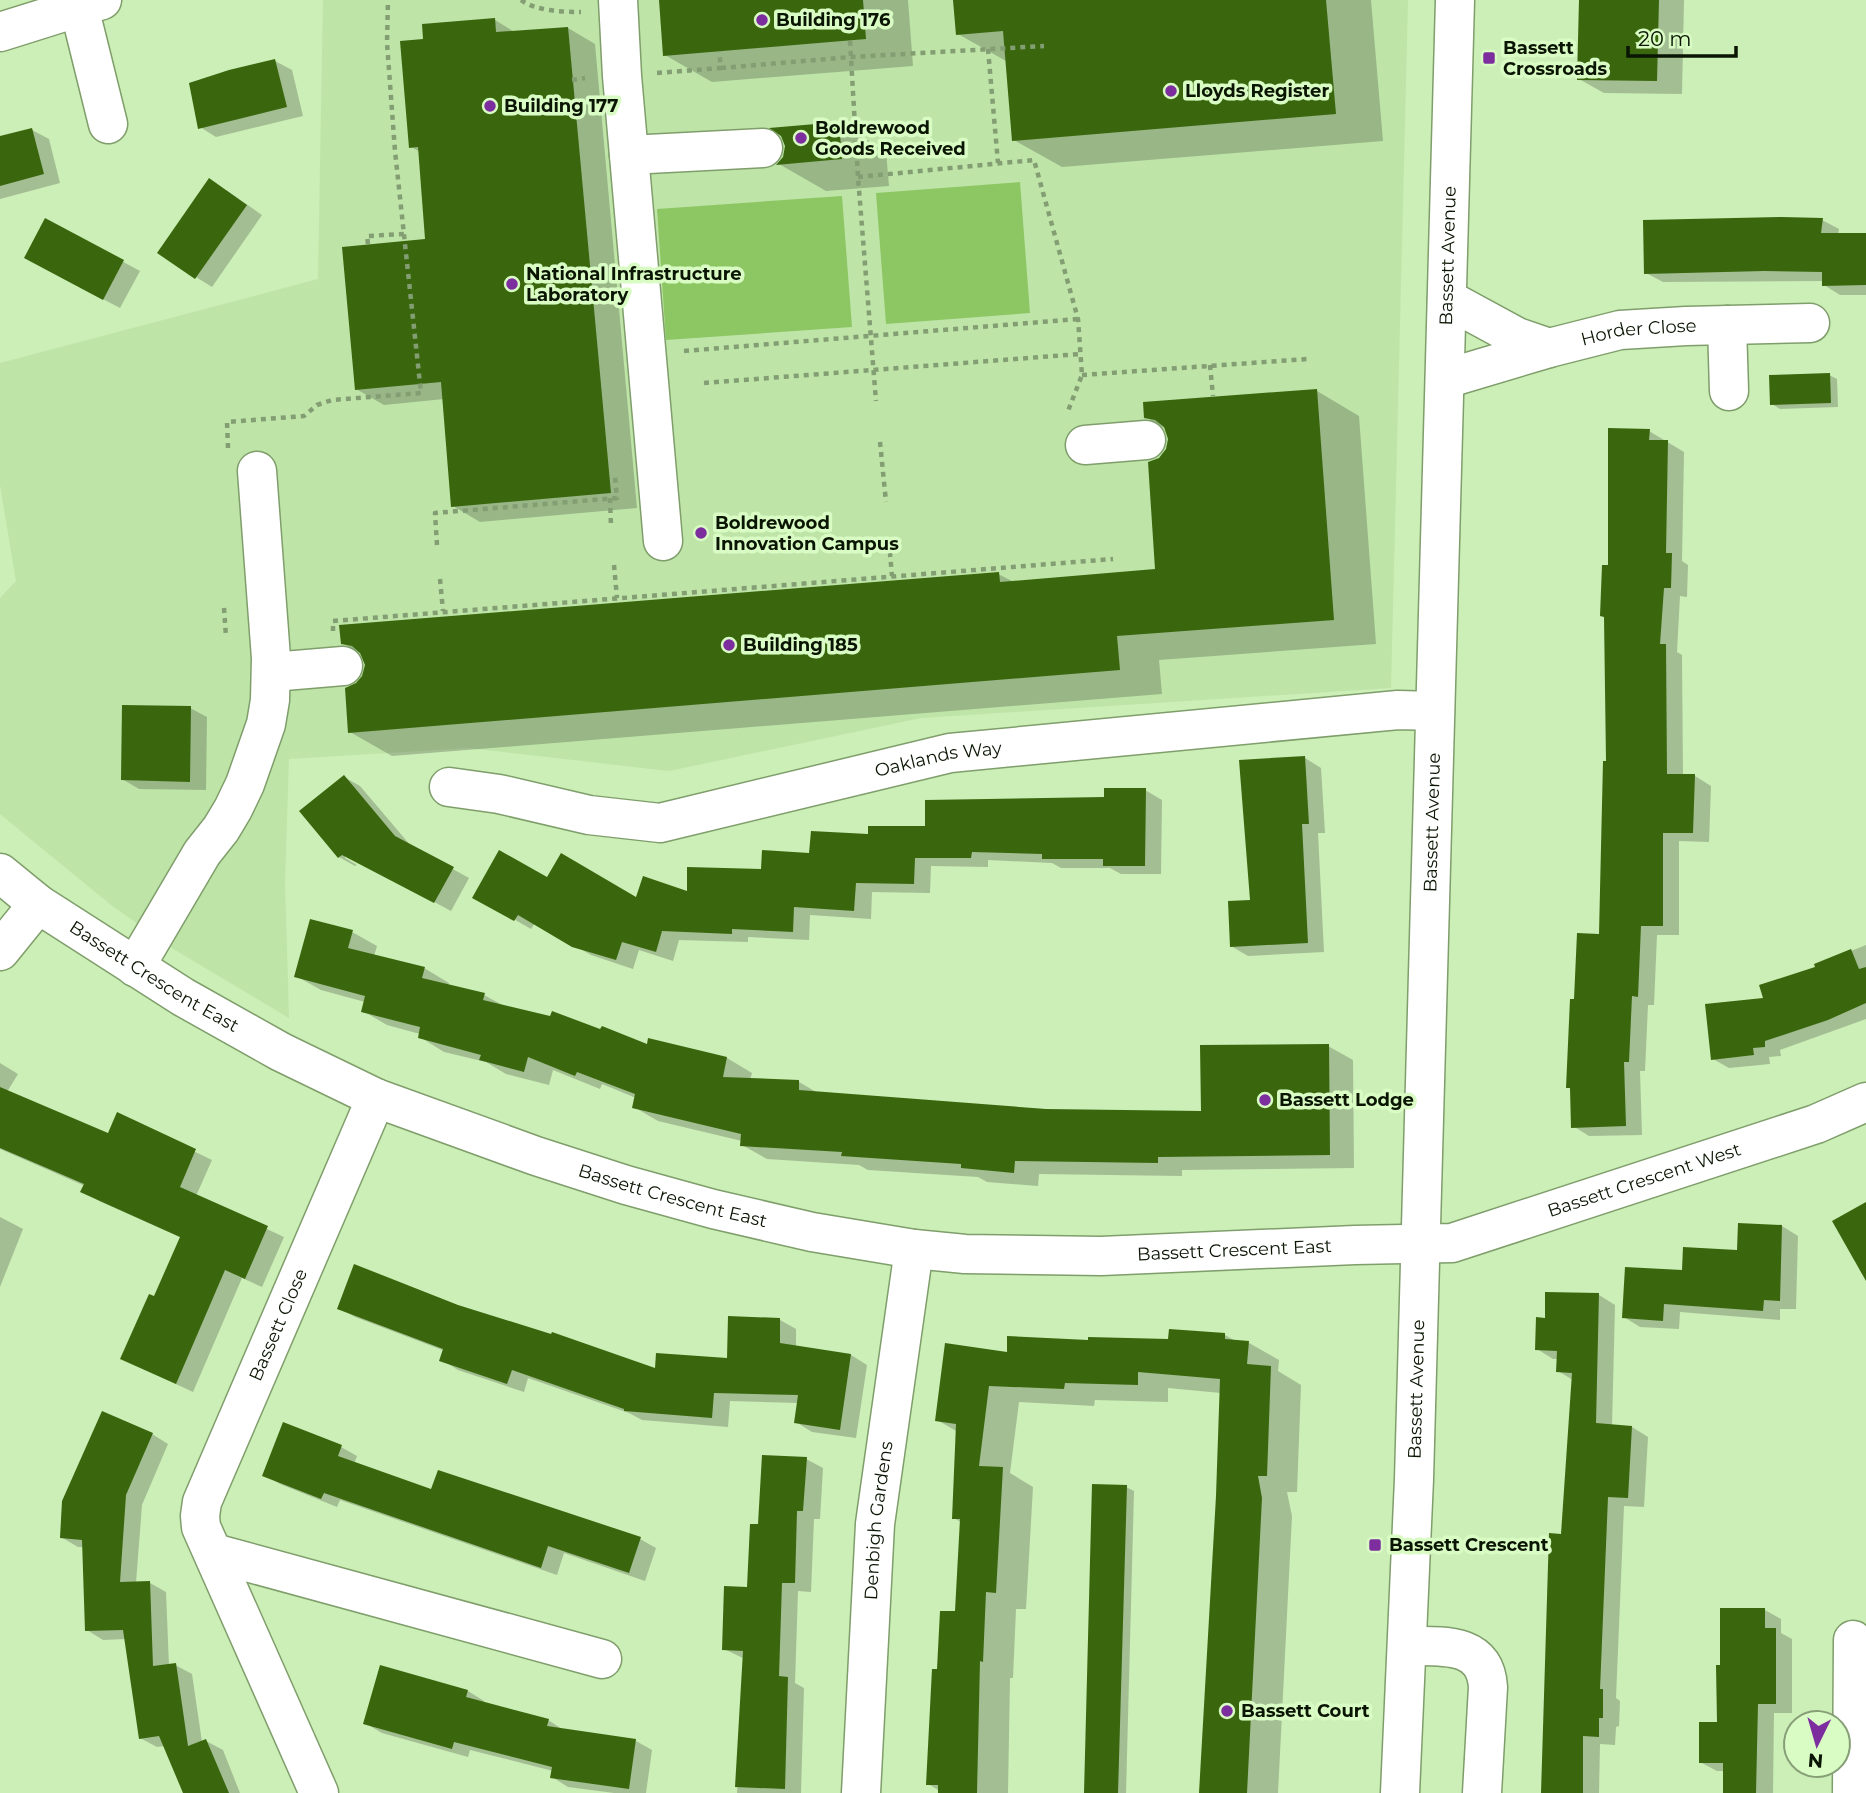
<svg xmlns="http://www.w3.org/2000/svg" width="1866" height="1793" font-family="Montserrat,sans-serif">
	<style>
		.built { fill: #bee4a8 }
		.green { fill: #8dc763 }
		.shadow { fill: #0003 }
		.building { fill: #3a670d }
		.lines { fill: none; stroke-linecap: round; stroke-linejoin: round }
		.minor-casing { stroke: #7f9e6b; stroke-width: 41 }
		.major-casing { stroke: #7f9e6b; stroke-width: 41 }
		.path { stroke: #849e74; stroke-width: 4.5; stroke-dasharray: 5 5; stroke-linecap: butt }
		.minor { stroke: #fff; stroke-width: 38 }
		.major { stroke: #fff; stroke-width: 38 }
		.poi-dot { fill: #7d2e9e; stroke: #d9fbc4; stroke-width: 2.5 }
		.labels { text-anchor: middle; stroke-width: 7; stroke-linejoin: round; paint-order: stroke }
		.poi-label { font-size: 18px; font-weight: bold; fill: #0a1503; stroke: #d9fbc4; text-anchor: start }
		.street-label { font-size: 18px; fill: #0a1503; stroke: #d9fbc4 }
	</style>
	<rect width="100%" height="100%" fill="#cceeb7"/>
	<polygon class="built" points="323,0 1408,0 1391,688 921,718 669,771 468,748 289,759 285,884 289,1018 175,950 111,905 0,814 0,598 16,581 0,485 0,363 318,279"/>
	<g class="green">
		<polygon points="1020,182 1030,313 886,324 876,193"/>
		<polygon points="842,196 852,327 666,340 657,209"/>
	</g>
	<g class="shadow">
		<polygon points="660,0 908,0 913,66 712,82 665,55"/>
		<polygon points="955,0 1371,0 1383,141 1062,167 1014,140 1006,61 958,34"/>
		<polygon points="1580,0 1684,0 1682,94 1604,93 1579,79"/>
		<polygon points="495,20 516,33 568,28 595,44 637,508 480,522 453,506 444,399 384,405 356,389 427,240 420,152 410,146 425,40"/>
		<polygon points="275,61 292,70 303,116 216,137 200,127"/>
		<polygon points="838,123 886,151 889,186 826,191 779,164 784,158 787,146"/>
		<polygon points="32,130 49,139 60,183 0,199 0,138"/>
		<polygon points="226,190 262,215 212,287 196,277"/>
		<polygon points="46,220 140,271 120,308 42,267"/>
		<polygon points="1822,220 1839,229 1838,235 1866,235 1866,295 1840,295 1824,285 1824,281 1663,282 1646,273"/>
		<polygon points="1829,375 1837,379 1838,407 1780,409 1772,404"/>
		<polygon points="1317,391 1359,416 1376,644 1159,660 1162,694 392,756 350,732 357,685 364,677 367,665 363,655 343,643 998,574 1014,582 1157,571 1170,439 1166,429 1146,417"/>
		<polygon points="1649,431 1684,452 1682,561 1688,565 1687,597 1680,596 1677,652 1682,655 1683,776 1695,776 1711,786 1709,842 1679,841 1679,935 1657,935 1654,1005 1648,1005 1645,1071 1640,1071 1642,1135 1589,1136 1573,1126 1572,1090 1568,1087 1576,1001 1600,936 1607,763 1610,567"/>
		<polygon points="190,708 207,717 206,790 139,789 122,779"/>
		<polygon points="1305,758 1321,768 1325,833 1318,833 1324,952 1248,956 1231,946 1252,902"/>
		<polygon points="344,777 360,786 411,846 469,878 451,911 345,854 345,858 357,865 355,866 339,857"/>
		<polygon points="1145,790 1162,800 1161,874 1121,874 1110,868 1061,868 1052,863 988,860 988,867 931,866 930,893 872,892 871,919 810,915 809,940 748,937 748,942 679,940 673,961 639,950 633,969 591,955 535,923 531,929 475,897 547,880 637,899 688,893 870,836 1105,799"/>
		<polygon points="352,932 377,946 374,956 424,968 449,983 448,986 484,995 506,1007 648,1046 650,1040 727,1058 752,1073 750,1080 799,1082 818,1093 1046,1111 1202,1112 1328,1046 1353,1060 1354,1168 1182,1170 1182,1176 1039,1174 1038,1186 987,1182 978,1177 868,1170 859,1165 767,1159 742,1145 742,1141 658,1121 634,1107 636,1098 602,1084 600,1089 553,1070 549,1085 506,1074 486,1062 444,1052 420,1037 420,1034 387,1025 363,1011 365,1002 321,990 296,976"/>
		<polygon points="1866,945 1866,1019 1780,1050 1781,1056 1769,1057 1770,1064 1729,1068 1713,1059 1766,999 1818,968 1816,965"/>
		<polygon points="0,1063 18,1074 7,1092 108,1135 118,1115 212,1160 196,1196 284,1237 262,1287 242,1278 193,1392 122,1359 155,1298 182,1238 99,1201 83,1191 85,1186 0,1149"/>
		<polygon points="0,1217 23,1229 0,1287"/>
		<polygon points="1740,1225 1782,1226 1798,1236 1796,1309 1780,1309 1780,1320 1680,1312 1679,1329 1640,1327 1624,1317 1683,1272 1739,1252"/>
		<polygon points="1599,1295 1615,1305 1612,1426 1632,1427 1648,1437 1644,1507 1624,1506 1616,1698 1620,1701 1619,1726 1616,1727 1615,1745 1600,1744 1599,1793 1544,1793 1573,1380 1558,1371 1558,1359 1553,1359 1537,1349 1547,1319"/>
		<polygon points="458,1306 656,1370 729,1360 780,1320 796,1329 796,1347 851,1355 867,1365 856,1438 812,1432 796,1422 799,1403 730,1401 728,1427 642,1420 629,1413 528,1378 524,1392 458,1370 442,1360 445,1351 355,1317 339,1308"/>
		<polygon points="1225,1335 1237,1342 1249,1343 1279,1360 1278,1371 1301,1385 1297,1492 1287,1492 1292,1516 1278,1793 1201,1793 1218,1496 1221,1393 1168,1388 1168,1402 1095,1400 1094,1406 1019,1402 1010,1473 1033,1487 1026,1609 1016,1609 1013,1678 1010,1678 1008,1793 940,1793 940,1791 928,1784 938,1671 957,1613 962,1523 954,1518 958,1432 937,1420 1008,1354 1090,1342 1170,1341"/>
		<polygon points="284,1424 341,1447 357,1456 354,1464 432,1491 640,1539 656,1548 645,1581 564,1553 557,1575 340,1500 337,1507 280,1484 265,1475"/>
		<polygon points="152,1434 168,1444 142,1505 136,1583 150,1583 166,1592 169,1666 175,1665 192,1674 202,1742 206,1741 223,1750 240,1793 185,1793 165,1746 157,1747 140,1738 126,1639 103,1640 87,1630 84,1547 78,1547 61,1537"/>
		<polygon points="806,1459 823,1468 820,1519 814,1519 811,1592 798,1591 795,1683 804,1688 801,1793 737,1793 745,1659 724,1649 749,1589 760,1526"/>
		<polygon points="1126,1487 1134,1491 1126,1793 1085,1793"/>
		<polygon points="1765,1610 1781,1619 1781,1633 1792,1639 1792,1713 1774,1713 1773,1793 1724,1793 1725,1771 1717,1771 1700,1762 1719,1724 1721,1667"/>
		<polygon points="381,1667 468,1691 484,1701 484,1703 548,1720 565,1731 636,1741 652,1750 646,1793 614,1793 568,1787 552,1777 553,1771 470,1750 468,1757 382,1733 365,1723"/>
	</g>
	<g class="building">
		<polygon points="659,0 863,0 866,39 663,56"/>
		<polygon points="953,0 1326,0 1336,114 1012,141 1003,31 956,35"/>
		<polygon points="1579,0 1659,0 1657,81 1577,80"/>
		<polygon points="495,18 496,32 568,27 611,493 451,507 441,382 355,390 342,247 425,239 418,147 409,148 400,41 423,39 422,24"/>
		<polygon points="275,59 287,107 198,129 189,83 229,70"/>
		<polygon points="839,122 842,159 776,165 783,157 785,146 781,136 769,128"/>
		<polygon points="32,128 44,174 0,186 0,136"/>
		<polygon points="209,178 247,205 195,279 157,253"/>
		<polygon points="1782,217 1823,218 1821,233 1866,233 1866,285 1822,286 1822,272 1764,271 1644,274 1643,220"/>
		<polygon points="45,218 124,260 103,300 24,258"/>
		<polygon points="1830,373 1831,403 1770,405 1769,375"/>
		<polygon points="1317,389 1334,620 1117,636 1120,670 348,733 345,688 356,683 362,676 365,665 360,653 352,646 341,644 339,625 999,572 1000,582 1155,569 1148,462 1159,458 1166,449 1168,439 1164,427 1155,420 1144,418 1143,402"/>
		<polygon points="1608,428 1650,429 1649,440 1668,440 1666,553 1672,553 1671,588 1664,588 1660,644 1666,644 1667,774 1695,774 1693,833 1663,833 1663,926 1641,926 1638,997 1632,996 1629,1062 1624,1062 1626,1126 1571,1128 1570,1088 1566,1088 1570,999 1574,999 1577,933 1599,934 1603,761 1606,761 1604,617 1600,616 1602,565 1608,565"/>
		<polygon points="122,705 191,706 190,782 121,780"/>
		<polygon points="1305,756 1309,824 1302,824 1308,943 1230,947 1228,901 1250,900 1239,760"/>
		<polygon points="344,775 395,836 454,867 434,903 342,855 338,858 299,811"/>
		<polygon points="1104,788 1146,788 1145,866 1103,866 1103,859 1042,859 1042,854 972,852 971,858 915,858 914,884 856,883 854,911 794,907 793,932 732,929 732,934 662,931 656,952 622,942 616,960 572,947 518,915 514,921 472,898 499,850 547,877 561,853 636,897 643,876 687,891 687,867 761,869 762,850 809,853 811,831 868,834 868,826 925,826 925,800 1104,797"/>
		<polygon points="310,919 353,930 348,948 425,967 422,978 485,993 483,1000 550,1016 552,1011 600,1029 602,1026 647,1044 648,1038 727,1057 723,1077 799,1080 799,1090 1046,1109 1201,1111 1200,1045 1329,1044 1330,1155 1158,1157 1158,1163 1015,1161 1014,1173 961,1168 961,1164 841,1156 842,1152 740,1146 741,1134 632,1108 635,1094 577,1072 575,1076 528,1057 524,1072 479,1060 481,1055 418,1038 420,1027 361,1012 365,996 294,977"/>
		<polygon points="1851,949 1859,969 1866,967 1866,1003 1828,1020 1765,1041 1765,1047 1753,1048 1754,1055 1711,1060 1705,1004 1763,998 1759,985 1815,967 1814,964"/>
		<polygon points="0,1087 108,1133 117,1112 196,1149 180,1187 268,1226 245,1279 225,1270 176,1384 120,1359 149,1294 154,1296 180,1237 80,1192 84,1184 0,1148"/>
		<polygon points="1866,1202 1866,1281 1832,1221"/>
		<polygon points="1738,1223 1782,1225 1780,1301 1764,1300 1763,1311 1664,1304 1663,1321 1622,1318 1625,1267 1682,1270 1683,1247 1737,1250"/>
		<polygon points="354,1264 458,1305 551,1334 552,1332 655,1368 656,1353 727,1358 728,1316 780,1318 780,1343 851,1354 840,1430 794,1423 798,1395 714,1393 712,1418 624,1411 624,1409 512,1370 507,1384 439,1361 443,1349 337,1309"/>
		<polygon points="1545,1292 1599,1293 1596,1423 1632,1426 1628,1498 1608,1497 1600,1689 1603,1689 1603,1718 1599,1718 1599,1737 1583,1736 1583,1793 1541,1793 1549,1533 1561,1534 1572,1373 1556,1372 1557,1351 1535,1350 1536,1317 1545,1318"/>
		<polygon points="1169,1329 1225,1333 1225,1339 1249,1341 1247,1364 1271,1366 1267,1476 1258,1476 1262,1498 1247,1793 1199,1793 1216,1496 1220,1379 1138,1372 1138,1385 1065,1383 1064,1389 989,1386 979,1466 1003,1467 996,1593 986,1592 983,1662 980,1661 977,1793 938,1793 938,1785 926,1785 932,1669 937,1669 940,1611 955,1611 960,1519 952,1519 956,1424 935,1421 945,1343 1007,1352 1007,1336 1088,1340 1088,1337 1168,1339"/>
		<polygon points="102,1411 153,1433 126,1495 120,1582 150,1581 153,1666 176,1663 188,1746 206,1739 229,1793 183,1793 159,1736 139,1739 123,1630 85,1631 82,1540 60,1538 62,1501"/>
		<polygon points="283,1422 342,1445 338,1456 431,1489 438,1470 641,1537 629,1573 548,1546 541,1568 324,1493 321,1499 262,1476"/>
		<polygon points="762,1455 807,1457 803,1511 797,1511 795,1583 782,1583 779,1676 788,1677 785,1789 735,1787 743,1651 722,1650 724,1586 747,1587 750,1524 758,1524"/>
		<polygon points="1092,1484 1127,1485 1118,1793 1084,1793"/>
		<polygon points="1720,1608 1765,1608 1765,1628 1776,1628 1776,1704 1758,1704 1756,1793 1723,1793 1723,1763 1699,1763 1699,1722 1717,1722 1716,1665 1720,1665"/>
		<polygon points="380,1665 468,1690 466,1697 549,1719 547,1726 636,1739 629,1789 550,1778 552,1767 454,1742 452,1749 363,1724"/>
	</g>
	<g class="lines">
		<defs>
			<g id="minor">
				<polyline points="618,0 622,76 663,541"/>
				<polyline points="79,7 108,124"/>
				<polyline points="629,155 763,148"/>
				<polyline points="1447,299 1517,337 1549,348"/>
				<polyline points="1727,325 1729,391"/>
				<path id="s1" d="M 1445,379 L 1549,348 L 1620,330 L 1686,326 L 1810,323"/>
				<polyline points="1085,445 1146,440"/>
				<polyline points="272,672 343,666"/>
				<path id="s2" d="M 449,787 L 499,794 L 589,815 L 660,823 L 950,753 L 1398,710 L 1435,711"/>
				<path id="s3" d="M 0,873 L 38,904 L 183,997 L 281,1052 L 376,1098 L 536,1156 L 626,1185 L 713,1209 L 812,1232 L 914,1249 L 965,1254 L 1101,1256 L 1355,1245 L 1452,1243 L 1816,1124 L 1866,1102"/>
				<polyline points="0,951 38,904"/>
				<polyline points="135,967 202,853 221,829 233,809 245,784 266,724 270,700 271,658 257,471"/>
				<polyline points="214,1553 602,1659"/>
				<path d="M 1408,1646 C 1443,1646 1485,1642 1488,1687 L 1482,1793"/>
				<path id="s4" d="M 319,1793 L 201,1527 L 200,1516 L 202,1502 L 376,1098"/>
				<path id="s5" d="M 861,1793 L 875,1524 L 914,1249"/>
				<polyline points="1852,1793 1853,1640"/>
			</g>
			<g id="major">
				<polyline points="0,32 102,0"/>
				<path id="s6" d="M 1400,1793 L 1414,1479 L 1455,0"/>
			</g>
		</defs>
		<use href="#minor" class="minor-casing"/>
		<use href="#major" class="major-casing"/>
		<g class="path">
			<path d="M 521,0 C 536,11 562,12 581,12"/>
			<polyline points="850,41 858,177 876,401"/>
			<polyline points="988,49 998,163"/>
			<polyline points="721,68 851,57 1044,46"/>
			<polyline points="657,73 721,68 719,52"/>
			<polyline points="572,80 585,78"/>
			<polyline points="858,177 1034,160 1078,319 1082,375 1068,411"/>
			<polyline points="368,244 367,236 405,234"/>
			<polyline points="684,351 1078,319"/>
			<polyline points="1210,365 1213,396"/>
			<polyline points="1082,375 1307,359"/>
			<polyline points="704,383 1080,354"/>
			<polyline points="880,442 886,502"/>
			<polyline points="228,448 227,422 304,416 317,405 332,400 421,393 395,151 387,43 388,0"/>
			<polyline points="610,498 611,527"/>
			<polyline points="889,542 892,576"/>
			<polyline points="437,545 435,513 617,498 615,477"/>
			<polyline points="614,565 617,598"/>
			<polyline points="440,579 443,611"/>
			<polyline points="224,608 226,637"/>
			<polyline points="333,631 333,621 1113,559"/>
		</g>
		<use href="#minor" class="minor"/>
		<use href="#major" class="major"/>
	</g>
	<g class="poi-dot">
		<circle cx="762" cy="20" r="7"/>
		<rect x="1482" y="51" width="14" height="14" rx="3.5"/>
		<circle cx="1171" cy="91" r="7"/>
		<circle cx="490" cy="106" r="7"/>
		<circle cx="801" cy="138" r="7"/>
		<circle cx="512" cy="284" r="7"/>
		<circle cx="701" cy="533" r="7"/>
		<circle cx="729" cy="645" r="7"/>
		<circle cx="1265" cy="1100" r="7"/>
		<rect x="1368" y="1538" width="14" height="14" rx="3.5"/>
		<circle cx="1227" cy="1711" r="7"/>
	</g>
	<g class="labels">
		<g class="poi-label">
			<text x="776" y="26">Building 176</text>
			<text x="1503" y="54">Bassett<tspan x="1503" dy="21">Crossroads</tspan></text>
			<text x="1185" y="97">Lloyds Register</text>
			<text x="504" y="112">Building 177</text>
			<text x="815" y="134">Boldrewood<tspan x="815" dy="21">Goods Received</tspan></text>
			<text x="526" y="280">National Infrastructure<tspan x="526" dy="21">Laboratory</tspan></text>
			<text x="715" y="529">Boldrewood<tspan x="715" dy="21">Innovation Campus</tspan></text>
			<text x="743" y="651">Building 185</text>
			<text x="1279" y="1106">Bassett Lodge</text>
			<text x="1389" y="1551">Bassett Crescent</text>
			<text x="1241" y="1717">Bassett Court</text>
		</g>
		<g class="street-label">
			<text dy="6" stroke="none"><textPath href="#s6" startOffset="1538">Bassett Avenue</textPath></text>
			<text dy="6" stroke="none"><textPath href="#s1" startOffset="200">Horder Close</textPath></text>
			<text dy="6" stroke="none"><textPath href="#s2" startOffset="500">Oaklands Way</textPath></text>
			<text dy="6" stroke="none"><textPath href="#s6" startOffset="971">Bassett Avenue</textPath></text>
			<text dy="6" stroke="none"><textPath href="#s3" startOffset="186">Bassett Crescent East</textPath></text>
			<text dy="6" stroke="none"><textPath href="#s3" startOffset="1740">Bassett Crescent West</textPath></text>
			<text dy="6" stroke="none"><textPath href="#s3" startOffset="752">Bassett Crescent East</textPath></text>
			<text dy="6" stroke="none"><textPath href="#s3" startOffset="1320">Bassett Crescent East</textPath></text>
			<text dy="6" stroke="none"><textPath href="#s4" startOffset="509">Bassett Close</textPath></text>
			<text dy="6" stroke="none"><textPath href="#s6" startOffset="404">Bassett Avenue</textPath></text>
			<text dy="6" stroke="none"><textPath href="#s5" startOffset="273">Denbigh Gardens</textPath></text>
		</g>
	</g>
	<g transform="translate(1817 1744) rotate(185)"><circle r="33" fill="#d9fbc4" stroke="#869f77" stroke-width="2"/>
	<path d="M0-5L12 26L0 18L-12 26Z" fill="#7d2e9e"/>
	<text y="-10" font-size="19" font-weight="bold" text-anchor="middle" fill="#0a1503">N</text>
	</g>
	<path d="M1628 46v10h108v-10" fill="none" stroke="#0a1503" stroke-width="3.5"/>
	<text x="1638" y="46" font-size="21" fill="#0a1503" stroke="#d9fbc4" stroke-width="5" paint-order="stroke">20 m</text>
</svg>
